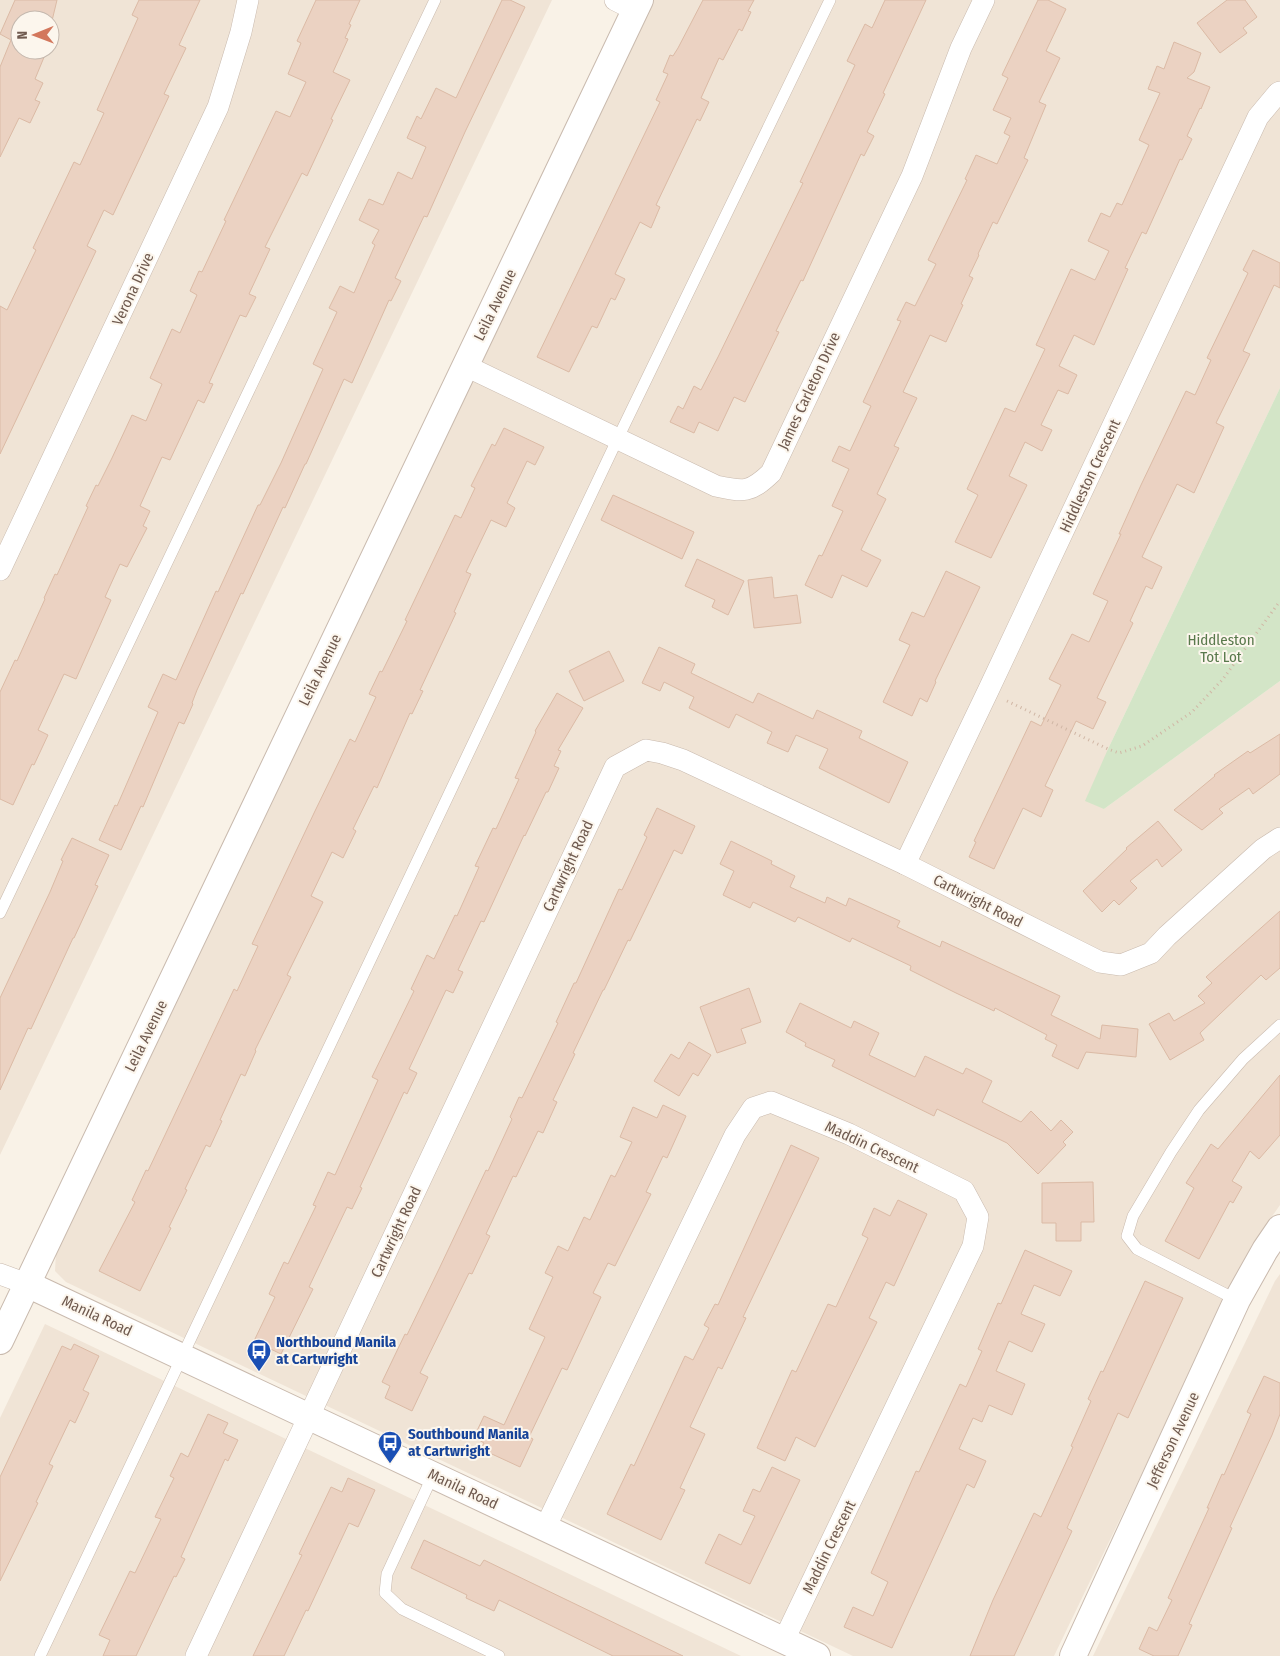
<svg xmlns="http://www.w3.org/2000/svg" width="1280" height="1656" font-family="'Fira Sans Condensed',sans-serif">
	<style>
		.residential { fill: #f0e4d6; fill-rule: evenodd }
		.green { fill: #d3e5c7 }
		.building { fill: #ebd2c2; stroke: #dbbaa5 }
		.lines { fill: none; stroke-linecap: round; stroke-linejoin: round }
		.service-casing { stroke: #c9baae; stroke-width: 12 }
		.minor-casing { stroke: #c9baae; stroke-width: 22 }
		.tertiary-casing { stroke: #c9baae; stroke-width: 28 }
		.path { stroke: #d0b6a5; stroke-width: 3; stroke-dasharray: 1 4; stroke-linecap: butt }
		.service { stroke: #fff; stroke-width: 11 }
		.minor { stroke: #fff; stroke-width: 21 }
		.tertiary { stroke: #fff; stroke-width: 26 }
		.labels { text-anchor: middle; stroke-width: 4; stroke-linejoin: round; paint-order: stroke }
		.street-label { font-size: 15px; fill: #6f5a4f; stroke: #fcf6ed }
		.park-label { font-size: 15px; fill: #59794c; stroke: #fcf6ed }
		.transit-label { font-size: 15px; font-weight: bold; fill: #164399; stroke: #fcf6ed; text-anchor: start }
	</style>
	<rect width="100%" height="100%" fill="#f9f2e7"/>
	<g class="residential">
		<path d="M 0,0 L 552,0 L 0,1155 ZM 20,20 L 50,20 L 50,50 L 20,50 Z"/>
		<polygon points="654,0 1280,0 1280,388 1108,749 1104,809 1280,681 1280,1205 1252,1245 1054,1656 853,1656 66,1282 55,1271 56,1252"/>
		<polygon points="1280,1274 1280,1656 1093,1656 1275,1281"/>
		<polygon points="45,1324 741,1656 0,1656 0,1418"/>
	</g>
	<polygon class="green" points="1280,388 1280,681 1104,809 1085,801 1108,749"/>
	<g class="building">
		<polygon points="15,0 57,0 50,29 50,20 20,20 20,50 47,50 35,79 43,83 35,100 40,102 30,123 19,118 0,157 0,67 11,40 0,34"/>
		<polygon points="139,0 200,0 179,45 186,48 164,94 169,96 113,215 104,210 87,246 96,251 0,454 0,306 7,310 36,250 33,248 74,162 80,165 104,113 97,110 138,18 132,15"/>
		<polygon points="316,0 360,0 349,24 351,25 345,38 348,39 333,72 350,80 331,119 333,120 307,176 302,173 265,247 270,249 249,294 256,297 246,317 240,315 209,383 213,384 204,403 198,400 170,460 162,457 140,506 150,511 143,526 147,528 127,567 120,564 105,597 111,600 76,679 64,674 38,730 48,735 34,765 32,764 13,805 0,799 0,692 15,660 17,661 45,599 44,598 55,574 57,575 88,507 86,506 96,485 98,486 112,458 132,415 146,421 162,384 150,378 172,329 180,333 197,295 190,291 199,271 202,272 226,221 224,220 276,111 290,117 306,82 288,74 301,43 297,41"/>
		<polygon points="502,0 510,0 525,7 465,132 427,217 424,216 395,278 401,281 391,301 389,300 352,383 344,379 306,464 305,464 285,508 283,507 243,594 241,593 197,690 192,703 193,704 184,724 179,722 143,807 141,806 121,850 99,840 115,805 117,806 158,712 148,707 163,674 176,680 216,591 218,592 258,505 260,505 281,463 323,369 313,364 337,312 329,308 340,286 354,293 375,245 372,243 379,230 359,220 369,199 383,205 398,172 412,179 426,147 407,138 417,116 421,119 436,88 456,98"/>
		<polygon points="703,0 754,0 748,11 751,12 742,31 739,29 723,60 719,58 701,98 709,102 700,121 697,119 656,205 660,207 651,228 640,222 615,274 625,279 615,300 611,298 597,328 592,326 569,372 537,357 660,102 656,100 668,74 663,72 670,55 673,56 678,48"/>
		<polygon points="885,0 926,0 883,93 885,94 867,132 874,136 864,156 861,154 803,281 801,280 776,331 779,332 745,402 734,397 718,431 699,422 694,433 670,422 678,406 683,409 694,386 701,390 718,357 803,183 800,182 855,65 847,61 865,24 872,28"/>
		<polygon points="1038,0 1048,0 1066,9 1046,51 1060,58 1039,102 1046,105 1024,158 1028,160 997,224 993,222 978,254 979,255 969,276 973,278 961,304 963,305 946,342 930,335 903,392 917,398 894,446 899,448 877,494 886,499 861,550 881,560 867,587 842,575 832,598 805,585 819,555 822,556 843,511 832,506 849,469 832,461 839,446 850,451 871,406 863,402 901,321 897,320 906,302 915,306 936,264 928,260 967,180 965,179 976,155 997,164 1010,136 1004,133 1011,118 993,110 1008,78 1002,75"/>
		<polygon points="1227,0 1245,0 1257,17 1243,28 1247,33 1220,53 1197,23"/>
		<polygon points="1174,42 1201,53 1194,72 1187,78 1210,87 1201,109 1200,108 1187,136 1192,139 1182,160 1180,159 1146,234 1142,232 1125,268 1128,269 1094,345 1074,335 1059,366 1077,375 1068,394 1058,390 1041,425 1052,430 1042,451 1025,442 1009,476 1027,485 991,558 955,542 978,495 967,489 1005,408 1015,412 1045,349 1036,345 1071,269 1095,280 1109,251 1088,241 1101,213 1110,217 1117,203 1122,205 1149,145 1139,140 1160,93 1148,89 1157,66 1164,69"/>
		<polygon points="1253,250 1280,263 1280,288 1274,285 1243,351 1250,354 1216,423 1224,427 1194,493 1177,484 1142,557 1162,567 1152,589 1146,586 1130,621 1133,623 1097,698 1106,702 1093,729 1076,721 1045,786 1053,790 1041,817 1023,808 994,869 969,857 976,842 974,841 1031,721 1041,726 1061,685 1049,679 1072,634 1089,642 1108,601 1093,594 1121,534 1119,534 1141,485 1186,391 1195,395 1211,360 1207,358 1248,273 1243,270"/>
		<polygon points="504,428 544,447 535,465 527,461 507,503 515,508 506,527 491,520 466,572 471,574 454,612 456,613 420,690 423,691 412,714 410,713 377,788 374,786 353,829 356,831 343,858 332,852 311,896 323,902 287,975 291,977 255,1050 256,1051 245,1076 241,1074 220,1120 222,1121 210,1147 206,1145 185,1189 187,1190 169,1227 171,1228 140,1291 99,1271 135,1202 132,1200 146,1170 148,1171 234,989 237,991 258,946 252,944 315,811 350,739 355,742 376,697 369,694 380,671 382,672 407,621 405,620 455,515 461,518 475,488 471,486 492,444 495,446"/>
		<polygon points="613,495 694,532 682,559 601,520"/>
		<polygon points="697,559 744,581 728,615 712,607 715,600 685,586"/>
		<polygon points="946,571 980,587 935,681 936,682 927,702 920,698 912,716 883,702 910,645 899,640 912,612 924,617"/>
		<polygon points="772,577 774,598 797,595 801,623 754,628 748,580"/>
		<polygon points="659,647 695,664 691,673 753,703 758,693 813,719 817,710 862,731 859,738 908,762 889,803 819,768 828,749 796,735 788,752 767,743 772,732 736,714 729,728 689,708 694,697 664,682 660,691 642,683"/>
		<polygon points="609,651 624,681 584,701 569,671"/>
		<polygon points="557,693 583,708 558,750 561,751 554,766 559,768 548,792 546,792 525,836 524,835 484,922 481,921 458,970 463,972 453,993 446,990 409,1069 417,1073 407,1094 404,1092 360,1187 362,1188 352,1209 347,1207 309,1287 313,1289 281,1354 254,1341 275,1297 269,1294 284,1262 288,1264 316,1206 313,1205 328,1172 335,1175 378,1080 372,1077 414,991 411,989 427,955 434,959 455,915 457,916 479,867 475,866 493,828 496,829 519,779 515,778 536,732 535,731"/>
		<polygon points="1280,734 1280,774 1253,794 1249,788 1219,809 1223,813 1202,830 1174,810 1215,776 1214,775 1248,751 1250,753"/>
		<polygon points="657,808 695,826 682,854 674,850 630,941 628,940 604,990 603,990 573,1053 575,1054 553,1100 557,1102 543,1133 538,1131 516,1177 513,1176 486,1234 490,1236 472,1274 469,1273 420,1373 428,1377 412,1411 385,1398 390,1386 382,1382 405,1334 407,1335 439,1269 486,1170 488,1171 512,1119 510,1117 519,1097 522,1098 558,1023 556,1022 574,983 576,983 619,889 622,890 647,837 644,835"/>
		<polygon points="1158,821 1182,850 1162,867 1157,859 1130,881 1137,888 1119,905 1114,900 1102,912 1083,891 1127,849 1126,848"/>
		<polygon points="72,838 109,855 95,885 98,886 74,938 73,938 31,1029 28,1028 0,1090 0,998 50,892 63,861 61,860"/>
		<polygon points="731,841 772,861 771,864 795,876 790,887 825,903 827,897 846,906 849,898 900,921 897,927 940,947 942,941 1060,996 1051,1015 1100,1039 1102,1025 1138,1029 1136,1057 1086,1052 1078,1069 1052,1056 1057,1045 1045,1039 1047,1035 995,1008 994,1011 956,993 910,970 911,966 852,938 850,942 798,917 795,922 753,902 750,908 723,895 734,871 720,864"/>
		<polygon points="1280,911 1280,968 1266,980 1261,975 1200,1033 1204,1040 1170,1060 1149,1024 1169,1013 1174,1021 1205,1003 1198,996 1212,983 1206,977"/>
		<polygon points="749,988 761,1022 741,1029 746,1043 717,1053 700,1007"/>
		<polygon points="800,1003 851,1028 854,1021 879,1033 869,1055 915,1077 925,1056 963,1074 966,1068 992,1081 982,1102 1021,1122 1031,1111 1051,1131 1061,1120 1073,1132 1063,1142 1066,1145 1038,1174 1007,1143 937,1109 934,1116 832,1066 835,1060 805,1046 806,1043 786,1032"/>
		<polygon points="689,1042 711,1055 698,1076 693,1073 679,1096 654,1081 671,1054 679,1059"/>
		<polygon points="1280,1075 1280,1135 1259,1159 1250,1151 1232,1181 1242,1187 1233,1203 1230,1201 1199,1259 1165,1241 1194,1188 1186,1183 1211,1144 1218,1149"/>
		<polygon points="663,1105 686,1116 667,1158 663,1156 646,1192 651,1194 615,1266 608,1263 593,1293 601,1297 567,1370 562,1368 529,1437 533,1439 520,1467 481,1449 484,1443 474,1437 484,1416 504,1425 545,1337 529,1329 553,1277 545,1273 558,1246 568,1251 584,1217 590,1220 611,1175 615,1177 632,1142 620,1137 633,1107 657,1118"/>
		<polygon points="791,1145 819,1158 743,1317 746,1318 722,1369 718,1367 690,1427 705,1434 680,1488 685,1490 661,1540 607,1514 631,1464 634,1466 685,1356 693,1360 709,1328 704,1325 715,1304 718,1305"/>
		<polygon points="1093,1182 1094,1222 1081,1222 1081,1241 1056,1241 1056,1223 1042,1223 1042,1183"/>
		<polygon points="898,1200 927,1214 894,1286 886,1282 869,1318 877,1322 815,1447 796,1437 785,1461 757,1448 792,1370 796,1372 828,1304 836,1307 868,1238 862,1235 874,1208 890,1216"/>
		<polygon points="1025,1250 1072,1271 1060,1296 1034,1285 1021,1314 1045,1324 1032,1352 1009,1341 996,1371 1025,1384 1012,1415 989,1405 982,1422 973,1418 959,1449 986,1461 974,1488 967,1484 892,1648 844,1627 853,1607 873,1616 888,1582 871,1573 916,1471 919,1472 960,1384 966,1387 982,1351 978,1349 998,1303 1001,1304"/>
		<polygon points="1145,1281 1183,1298 1128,1418 1118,1413 1067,1528 1072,1531 1014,1656 970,1656 993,1600 1034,1513 1041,1517 1073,1447 1071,1446 1091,1401 1088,1399 1101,1371 1103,1372"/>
		<polygon points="74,1344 99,1356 83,1390 89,1393 75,1423 70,1420 49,1464 53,1466 36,1502 38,1503 0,1581 0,1477 62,1346 71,1350"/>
		<polygon points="1264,1376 1280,1383 1280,1414 1272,1435 1230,1527 1232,1528 1189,1624 1192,1625 1178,1656 1154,1656 1139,1649 1149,1627 1157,1631 1172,1600 1168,1598 1209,1508 1207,1508 1222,1474 1224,1475 1251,1414 1247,1412"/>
		<polygon points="208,1414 228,1423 223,1433 238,1440 228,1461 225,1459 181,1557 185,1559 176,1577 174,1576 136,1656 103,1656 110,1640 99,1635 130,1571 135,1573 161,1519 155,1517 174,1478 170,1476 181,1453 188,1457"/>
		<polygon points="772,1467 800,1480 750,1584 705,1563 719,1534 741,1545 755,1516 743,1511 753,1489 760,1492"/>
		<polygon points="348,1478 375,1490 358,1527 349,1523 308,1611 306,1610 284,1656 253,1656 302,1555 299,1554 331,1487 342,1492"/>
		<polygon points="424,1540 480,1566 484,1560 683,1656 613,1656 499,1600 494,1611 466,1598 467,1595 411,1568"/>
	</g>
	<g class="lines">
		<defs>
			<g id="service">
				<polyline points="0,913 435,0"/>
				<polyline points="1237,1300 1137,1249 1127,1236 1133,1216 1171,1152 1199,1110 1243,1059 1280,1025"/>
				<polyline points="433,1475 387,1574 385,1593 402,1609 499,1656"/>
				<polyline points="40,1656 618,438 830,0"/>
			</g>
			<g id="minor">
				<polyline points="615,0 635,10"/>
				<path d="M 466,366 L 716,486 C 744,492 750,493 771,473 L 912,176 L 961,48 L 984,0"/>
				<polyline points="0,570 218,107 241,32 248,0"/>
				<polyline points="905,864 988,691 1258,117 1278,93 1280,92"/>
				<polyline points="0,1274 27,1284"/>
				<polyline points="545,1528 735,1135 753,1108 771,1102 849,1134 964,1191 978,1217 973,1246 784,1640"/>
				<polyline points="196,1656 615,767 646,750 662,753 683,760 905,864 1078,951 1100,962 1121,965 1151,953 1167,936 1263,849 1280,838"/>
			</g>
			<g id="tertiary">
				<polyline points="27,1284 817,1656"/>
				<polyline points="0,1341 640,0"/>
				<polyline points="1073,1656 1237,1300 1265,1250 1280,1228"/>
			</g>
		</defs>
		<use href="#service" class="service-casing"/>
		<use href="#minor" class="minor-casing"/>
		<use href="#tertiary" class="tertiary-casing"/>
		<polyline class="path" points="1007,701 1108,749 1119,753 1142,746 1192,712 1223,679 1280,601"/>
		<use href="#service" class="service"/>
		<use href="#minor" class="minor"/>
		<use href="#tertiary" class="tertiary"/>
	</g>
	<defs>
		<symbol id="bus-pin" viewBox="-11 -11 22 30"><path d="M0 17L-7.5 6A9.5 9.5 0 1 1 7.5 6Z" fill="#1a4fb4" stroke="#fcf6ed"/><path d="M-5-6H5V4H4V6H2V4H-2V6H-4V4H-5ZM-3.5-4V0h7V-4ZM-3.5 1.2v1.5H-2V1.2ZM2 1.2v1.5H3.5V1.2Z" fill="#fff"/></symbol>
	</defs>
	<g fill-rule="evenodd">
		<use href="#bus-pin" x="245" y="1337" width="28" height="38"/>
		<use href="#bus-pin" x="376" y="1429" width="28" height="38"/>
	</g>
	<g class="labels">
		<g class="street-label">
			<text transform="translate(133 289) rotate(-65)" y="5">Verona Drive</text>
			<text transform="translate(495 305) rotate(-64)" y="5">Leila Avenue</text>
			<text transform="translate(809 391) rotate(-65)" y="5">James Carleton Drive</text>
			<text transform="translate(1090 476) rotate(-65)" y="5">Hiddleston Crescent</text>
			<text transform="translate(320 670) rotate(-64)" y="5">Leila Avenue</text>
			<text transform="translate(568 866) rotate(-65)" y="5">Cartwright Road</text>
			<text transform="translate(978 901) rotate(27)" y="5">Cartwright Road</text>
			<text transform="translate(146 1036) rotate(-64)" y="5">Leila Avenue</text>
			<text transform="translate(872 1147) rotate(25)" y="5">Maddin Crescent</text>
			<text transform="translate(396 1232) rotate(-65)" y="5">Cartwright Road</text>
			<text transform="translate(97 1316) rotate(25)" y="5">Manila Road</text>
			<text transform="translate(1173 1440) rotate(-65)" y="5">Jefferson Avenue</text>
			<text transform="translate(463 1489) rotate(25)" y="5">Manila Road</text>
			<text transform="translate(829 1547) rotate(-64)" y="5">Maddin Crescent</text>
		</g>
		<g class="park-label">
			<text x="1221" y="645">Hiddleston<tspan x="1221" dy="17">Tot Lot</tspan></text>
		</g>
		<g class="transit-label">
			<text x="276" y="1347">Northbound Manila<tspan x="276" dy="17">at Cartwright</tspan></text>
			<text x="408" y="1439">Southbound Manila<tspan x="408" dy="17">at Cartwright</tspan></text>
		</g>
	</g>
	<g transform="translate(35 35) rotate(269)"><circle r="24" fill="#fcf6ed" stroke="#c4b8ae"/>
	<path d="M0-4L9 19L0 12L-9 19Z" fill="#d3775c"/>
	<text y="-8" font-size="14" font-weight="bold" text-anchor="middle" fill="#6f5a4f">N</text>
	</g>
</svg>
